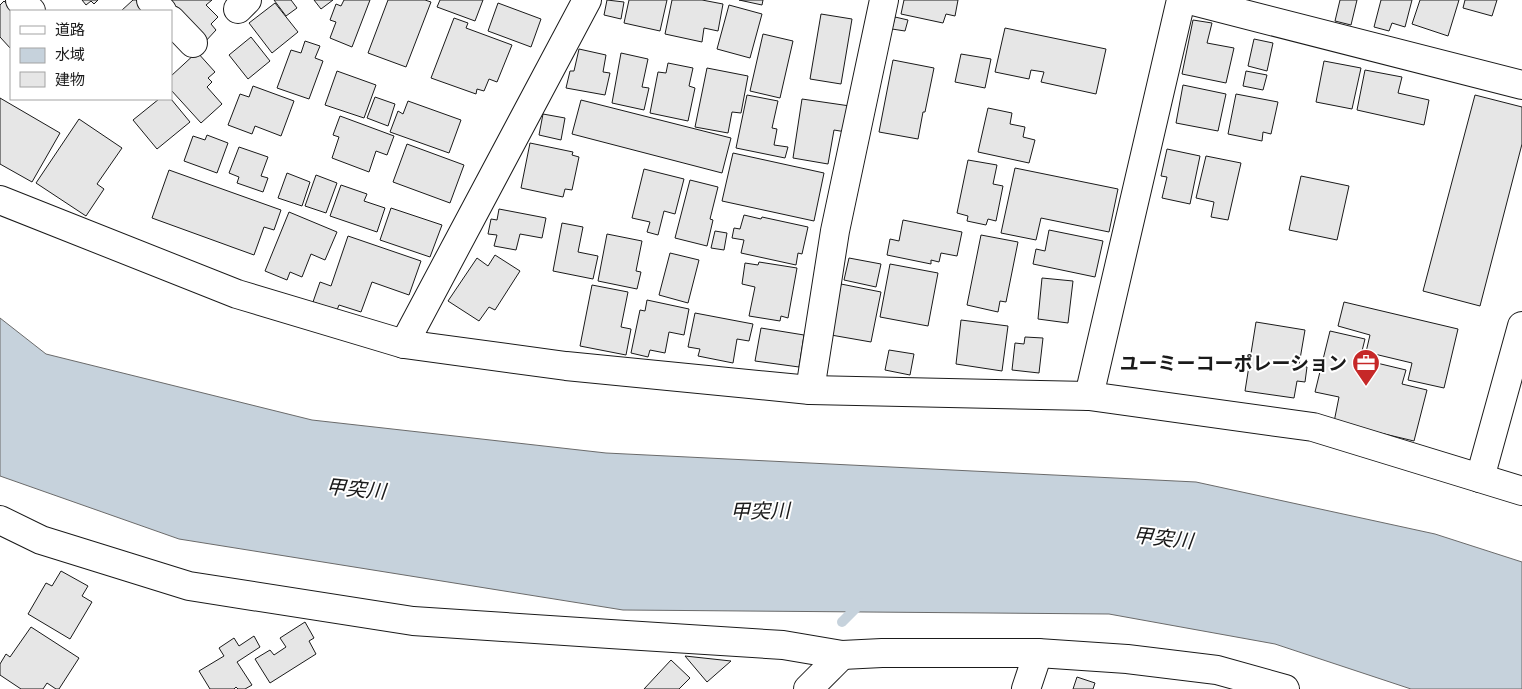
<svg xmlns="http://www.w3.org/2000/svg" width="1522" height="689" font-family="'Alegreya Sans','Noto Sans JP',sans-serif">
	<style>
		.water { fill: #c6d2dc; stroke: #6a6a6a }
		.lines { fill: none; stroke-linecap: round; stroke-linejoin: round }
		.stream { stroke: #c6d2dc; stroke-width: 10 }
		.building { fill: #e6e6e6; stroke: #1a1a1a }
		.minor-casing { stroke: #1a1a1a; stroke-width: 30 }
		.minor { stroke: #fff; stroke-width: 28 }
		.labels { text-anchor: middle; stroke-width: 4; stroke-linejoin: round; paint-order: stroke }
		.poi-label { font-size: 19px; font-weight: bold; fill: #1a1a1a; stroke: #fff; text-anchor: end }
		.water-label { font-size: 20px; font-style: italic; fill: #1a1a1a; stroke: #fff }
	</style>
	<rect width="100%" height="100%" fill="#fff"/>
	<polygon class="water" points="0,318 46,354 312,420 606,453 1196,482 1435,534 1522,562 1522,689 1411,689 1275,644 1109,614 623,610 179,539 0,476"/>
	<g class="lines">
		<polyline class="stream" points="842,622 861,603"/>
	</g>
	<g class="building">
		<polygon points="82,0 98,0 94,4 91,1 86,5"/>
		<polygon points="133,0 139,0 150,11 121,11"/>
		<polygon points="165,0 212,0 206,5 218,17 211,24 216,30 204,43"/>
		<polygon points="274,0 291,0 297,8 286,16"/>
		<polygon points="314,0 333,0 321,9"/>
		<polygon points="344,0 370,0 352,47 330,38 336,22 330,20 336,4 341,6"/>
		<polygon points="388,0 425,0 431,2 406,67 368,53"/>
		<polygon points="440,0 483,0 475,21 437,7"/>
		<polygon points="607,0 624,2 621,19 604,15"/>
		<polygon points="629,0 667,0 660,31 624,23"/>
		<polygon points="672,0 702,0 723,4 718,31 704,28 702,42 665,34"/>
		<polygon points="739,0 763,0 762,5"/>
		<polygon points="904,0 958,0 955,16 946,14 943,23 901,14"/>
		<polygon points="1340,0 1357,0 1351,25 1335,21"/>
		<polygon points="1381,0 1412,0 1405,27 1392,23 1389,31 1374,27"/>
		<polygon points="1420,0 1459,0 1448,36 1412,24"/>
		<polygon points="1465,0 1497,0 1492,16 1463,8"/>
		<polygon points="4,1 14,11 11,11 11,49 0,37 0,5"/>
		<polygon points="275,3 298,32 272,53 249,23"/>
		<polygon points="498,3 541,19 531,47 488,31"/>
		<polygon points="729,5 762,14 750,58 717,49"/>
		<polygon points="821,14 852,19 841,84 810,79"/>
		<polygon points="895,17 908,20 905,31 892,29"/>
		<polygon points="454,18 468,23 466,28 512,45 497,82 489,79 484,91 477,89 476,94 431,78"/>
		<polygon points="1193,20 1212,23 1207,43 1234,48 1226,83 1182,74"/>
		<polygon points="1005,28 1106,49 1096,94 1041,82 1044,72 1031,70 1029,79 995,72"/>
		<polygon points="763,34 793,41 780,98 750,91"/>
		<polygon points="251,37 270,61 248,79 229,55"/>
		<polygon points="1254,39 1273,43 1267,71 1248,66"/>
		<polygon points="305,41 320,46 315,58 323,61 309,99 277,88 291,50 301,53"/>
		<polygon points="579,49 606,55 603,72 610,73 605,95 566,88 570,71 574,71"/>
		<polygon points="197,52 215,72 208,78 212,82 207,87 222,104 201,123 171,90 171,76"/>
		<polygon points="621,53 648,59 642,87 649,88 644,110 612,103"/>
		<polygon points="961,54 991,59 985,88 955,82"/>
		<polygon points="893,60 934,68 925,112 923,112 918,139 879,132"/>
		<polygon points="1324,61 1361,68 1352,109 1316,102"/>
		<polygon points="668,63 693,68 689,86 695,88 688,121 650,113 658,72 666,73"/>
		<polygon points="707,68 748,76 741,113 732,112 728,133 695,127"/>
		<polygon points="1365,70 1402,77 1398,93 1429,100 1424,125 1357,110"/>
		<polygon points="337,71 376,85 364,118 325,105"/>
		<polygon points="1246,71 1267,75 1263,90 1243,86"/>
		<polygon points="1183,85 1226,94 1218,131 1176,123"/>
		<polygon points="253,86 294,101 281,136 255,126 252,134 228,125 240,94 249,97"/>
		<polygon points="1236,94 1278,102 1271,134 1263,132 1262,141 1228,134"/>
		<polygon points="747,95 778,101 772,128 777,129 774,145 788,147 785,158 736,148"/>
		<polygon points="1475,95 1522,107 1522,144 1480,306 1423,291"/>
		<polygon points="375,97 395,104 388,126 367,118"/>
		<polygon points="0,98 60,133 32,182 0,164"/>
		<polygon points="159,99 171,99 190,122 157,149 133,120"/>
		<polygon points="802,99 850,106 846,132 834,130 828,164 793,158"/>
		<polygon points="581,100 731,138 722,173 572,134"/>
		<polygon points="408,101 461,120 449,153 390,132 398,111 403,114"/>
		<polygon points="988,108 1012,113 1010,124 1025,127 1023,137 1035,140 1029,163 978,152"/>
		<polygon points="543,114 565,118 561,140 539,135"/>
		<polygon points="340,116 394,136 387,155 376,151 369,172 332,158 339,137 333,135"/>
		<polygon points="79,119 122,148 97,184 104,189 86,216 36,183"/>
		<polygon points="207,135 228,143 217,173 184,161 193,136 205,140"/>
		<polygon points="530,143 573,152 572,155 579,157 572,190 565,189 563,197 521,188"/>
		<polygon points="407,144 464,165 450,203 393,182"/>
		<polygon points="239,147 268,157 261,176 268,178 263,192 237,183 239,177 229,173"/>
		<polygon points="1167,149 1200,156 1190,204 1162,198 1167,177 1161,176"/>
		<polygon points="733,153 824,173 814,221 722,201"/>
		<polygon points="1206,156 1241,163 1228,220 1211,217 1214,202 1196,198"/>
		<polygon points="968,160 997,165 993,184 1003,186 996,221 988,219 986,225 967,221 968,216 957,213"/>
		<polygon points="1015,168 1118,189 1109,232 1041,218 1036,240 1001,233"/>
		<polygon points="644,169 684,179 675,214 664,211 658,235 647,232 650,222 632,218"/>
		<polygon points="169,170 281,210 274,230 264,227 254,255 152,218"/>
		<polygon points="287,173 310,182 302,206 278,198"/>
		<polygon points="316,175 337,183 326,213 305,206"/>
		<polygon points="1301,176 1349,186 1337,240 1289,230"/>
		<polygon points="690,180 718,187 710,219 713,220 707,246 675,238"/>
		<polygon points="341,185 367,194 364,201 385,208 377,232 330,216"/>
		<polygon points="391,208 442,225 430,257 380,240"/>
		<polygon points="499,209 546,218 542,238 520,234 516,250 494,246 497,235 488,234 491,219 497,220"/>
		<polygon points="289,212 337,232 325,260 311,254 302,277 290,272 287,280 265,271"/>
		<polygon points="744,215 761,219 762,217 808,227 802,254 798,253 796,265 741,253 744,240 732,238 734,228 740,229"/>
		<polygon points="903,220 962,232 957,256 941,253 939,262 931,260 931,264 887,255 890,239 899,241"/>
		<polygon points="562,223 583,227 578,252 598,256 593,279 553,271"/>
		<polygon points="1049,230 1103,241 1095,277 1033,264 1036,249 1045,251"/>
		<polygon points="715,231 727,233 724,250 711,248"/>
		<polygon points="607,234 642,241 636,271 641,272 637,289 598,281"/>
		<polygon points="981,235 1018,242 1006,302 1000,301 998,312 967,305"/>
		<polygon points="348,236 421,261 409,295 372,282 361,312 339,305 337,310 313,302 320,282 331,286"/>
		<polygon points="670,253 699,260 688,303 659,295"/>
		<polygon points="495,255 520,271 495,310 489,307 479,321 448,301 477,258 488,266"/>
		<polygon points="849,258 881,264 876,287 844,280"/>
		<polygon points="759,262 797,268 788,318 781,316 780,321 749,316 755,287 742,284 745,263 758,265"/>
		<polygon points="890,264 938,273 928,326 880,317"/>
		<polygon points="1042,278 1073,281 1068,323 1038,319"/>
		<polygon points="841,284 881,292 871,342 831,335"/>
		<polygon points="592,285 628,292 621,327 631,329 626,355 580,346"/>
		<polygon points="647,300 689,309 684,335 669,332 665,353 650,350 648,357 631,353 640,310 645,311"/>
		<polygon points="1344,302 1458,329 1444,388 1408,380 1412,363 1366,352 1370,335 1338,326"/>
		<polygon points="695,313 753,324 749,341 737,339 733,363 698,356 700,349 688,347"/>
		<polygon points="961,320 1008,326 1002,371 956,364"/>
		<polygon points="1256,322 1305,330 1299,365 1307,367 1305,382 1297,381 1294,398 1245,391"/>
		<polygon points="761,328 804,335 799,367 755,361"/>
		<polygon points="1330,331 1365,339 1360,359 1406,370 1402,384 1427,390 1414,441 1334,422 1339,397 1315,392"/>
		<polygon points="1025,337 1043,338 1039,373 1012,370 1015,343 1024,344"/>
		<polygon points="889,350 914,354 910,375 885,370"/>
		<polygon points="61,571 88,586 82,596 92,602 70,639 28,614 46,583 52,586"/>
		<polygon points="305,622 314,638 309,641 316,654 270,683 255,659 270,650 274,655 286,647 280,638"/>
		<polygon points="31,627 79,658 59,689 56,689 47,683 43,689 21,689 0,675 0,664 6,654 10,657"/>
		<polygon points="254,636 260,647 237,662 252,685 245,689 238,689 236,687 234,689 210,689 199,671 224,656 219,648 234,638 239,646"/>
		<polygon points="685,656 731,661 707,682"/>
		<polygon points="671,660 690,678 679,689 644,689"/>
		<polygon points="1077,677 1095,683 1093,689 1073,689"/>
	</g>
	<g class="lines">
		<defs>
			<g id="minor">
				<polyline points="20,0 31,11"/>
				<polyline points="151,0 162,11"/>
				<polyline points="1189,0 1522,85"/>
				<polyline points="238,9 247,0"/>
				<polyline points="171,20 193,43"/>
				<polyline points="0,200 237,294 404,344 566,366 810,390 1089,396 1313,427 1522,491"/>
				<polyline points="404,344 587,0"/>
				<polyline points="810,390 835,231 884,0"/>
				<polyline points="1089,396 1181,0"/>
				<polyline points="1480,478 1522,326"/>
				<polyline points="0,520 41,540 189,586 413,621 610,634 783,645 842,655 882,653 1038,653 1127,659 1217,670 1285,689"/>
				<polyline points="808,689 842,655"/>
				<polyline points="1026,689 1038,653"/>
			</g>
		</defs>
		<use href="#minor" class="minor-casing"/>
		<use href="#minor" class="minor"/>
	</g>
	<defs>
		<symbol id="office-pin" viewBox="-11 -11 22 30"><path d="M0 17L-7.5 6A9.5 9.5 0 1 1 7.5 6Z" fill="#c62828" stroke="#fff"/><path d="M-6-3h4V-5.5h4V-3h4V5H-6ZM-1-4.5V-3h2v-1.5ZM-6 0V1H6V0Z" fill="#fff"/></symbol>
	</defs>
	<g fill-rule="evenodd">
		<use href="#office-pin" x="1350" y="347" width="32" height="43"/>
	</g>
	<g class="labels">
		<g class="poi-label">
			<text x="1347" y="370">ユーミーコーポレーション</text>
		</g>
		<g class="water-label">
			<text transform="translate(356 489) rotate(5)" y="7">甲突川</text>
			<text transform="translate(760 511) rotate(-1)" y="7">甲突川</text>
			<text transform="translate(1163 538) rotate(6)" y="7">甲突川</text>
		</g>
	</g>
	<rect x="10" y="10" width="162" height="90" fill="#ffffff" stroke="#a3a3a3"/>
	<rect x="20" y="26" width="25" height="8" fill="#ffffff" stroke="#a3a3a3"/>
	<text x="55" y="35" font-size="15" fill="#1a1a1a">道路</text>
	<rect x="20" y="48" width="25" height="15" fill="#c6d2dc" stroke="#a3a3a3"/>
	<text x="55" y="60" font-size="15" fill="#1a1a1a">水域</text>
	<rect x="20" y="72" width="25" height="15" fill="#e6e6e6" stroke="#a3a3a3"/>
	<text x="55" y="85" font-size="15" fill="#1a1a1a">建物</text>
</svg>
